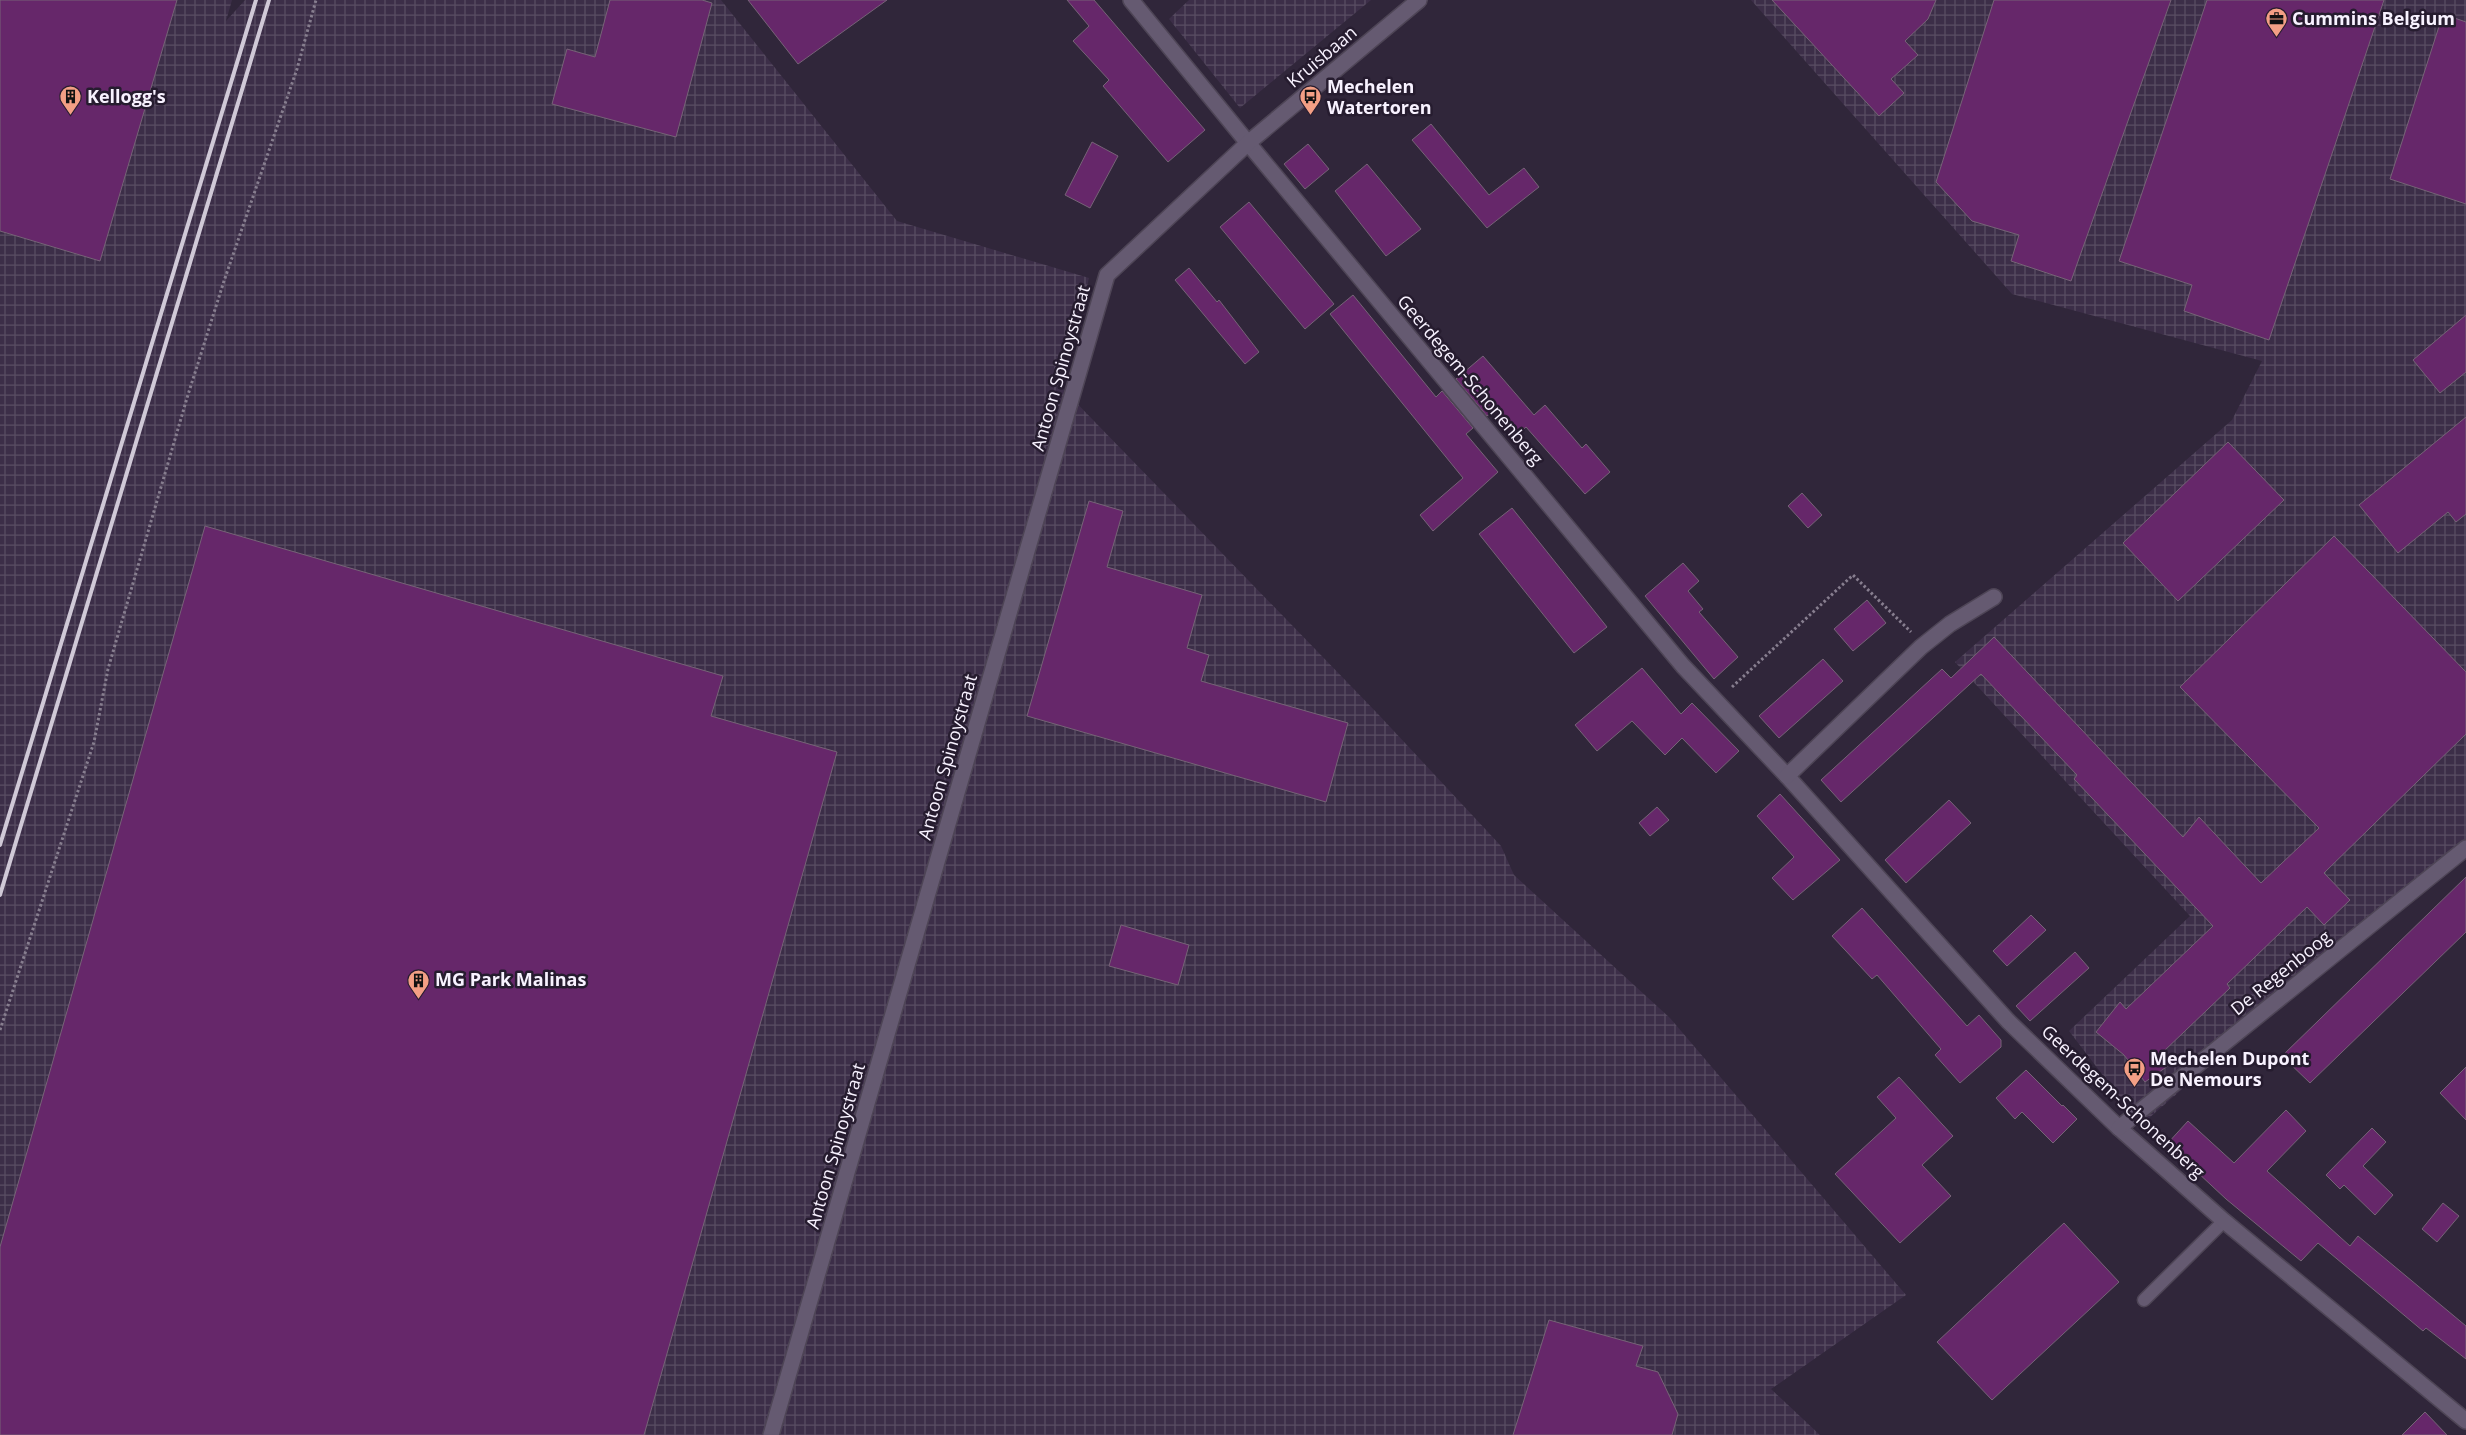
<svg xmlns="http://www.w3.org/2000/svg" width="2466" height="1435" font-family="'Open Sans',sans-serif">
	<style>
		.industrial { fill: url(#industrial-grid) }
		.building { fill: #66276a; stroke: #766377 }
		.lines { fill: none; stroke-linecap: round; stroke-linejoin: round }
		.service-casing { stroke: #4e4556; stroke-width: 15 }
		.minor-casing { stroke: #4e4556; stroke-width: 18 }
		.tertiary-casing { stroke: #4e4556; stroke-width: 18 }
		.path { stroke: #877e8f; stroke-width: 3; stroke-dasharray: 2.5 2.5; stroke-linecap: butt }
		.service { stroke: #655a71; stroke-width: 12 }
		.minor { stroke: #655a71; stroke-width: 15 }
		.tertiary { stroke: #655a71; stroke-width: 15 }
		.rail { stroke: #d0c9d7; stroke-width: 4 }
		.labels { text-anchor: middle; stroke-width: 5; stroke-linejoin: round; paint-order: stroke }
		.poi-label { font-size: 18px; font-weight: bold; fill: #f8f2ff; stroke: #261c2f; text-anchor: start }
		.street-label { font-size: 18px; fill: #f8f2ff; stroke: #261c2f }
	</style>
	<defs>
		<pattern id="industrial-grid" width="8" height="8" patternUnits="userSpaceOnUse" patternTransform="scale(1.25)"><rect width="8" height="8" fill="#3c2e48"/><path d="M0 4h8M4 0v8" fill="none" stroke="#594d63"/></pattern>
	</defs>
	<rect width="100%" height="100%" fill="#30263a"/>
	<g class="industrial">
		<polygon points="0,0 232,0 226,21 245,0 721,0 897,221 1089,278 1063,389 1378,714 1501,846 1514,875 1670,1018 1906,1295 1771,1389 1820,1435 0,1435"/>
		<polygon points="1189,0 1371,0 1240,108 1169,19"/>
		<polygon points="1751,0 2466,0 2466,842 2141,1125 2069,1031 2190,916 1955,662 2232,420 2262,361 2012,294"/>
	</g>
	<g class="building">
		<polygon points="0,0 177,0 100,261 0,231"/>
		<polygon points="610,0 702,0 712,3 676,137 552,104 567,49 595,57"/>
		<polygon points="748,0 887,0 798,64"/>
		<polygon points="1067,0 1094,0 1205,130 1168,162 1103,86 1109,80 1073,41 1089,26"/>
		<polygon points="1772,0 1936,0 1928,19 1905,41 1918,55 1891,79 1904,93 1879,116"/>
		<polygon points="1994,0 2171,0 2071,281 2011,261 2019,235 1972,221 1936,182"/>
		<polygon points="2207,0 2384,0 2269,340 2184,311 2192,285 2119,261"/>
		<polygon points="2443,14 2466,22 2466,204 2390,179"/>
		<polygon points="1431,124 1489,195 1524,168 1539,187 1487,228 1412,140"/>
		<polygon points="1092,142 1118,156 1090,208 1065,195"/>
		<polygon points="1308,144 1329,169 1305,189 1284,164"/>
		<polygon points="1367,164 1421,229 1386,256 1335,191"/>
		<polygon points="1249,202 1334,304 1305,329 1220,227"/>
		<polygon points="1189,268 1217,302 1219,300 1259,352 1245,364 1175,280"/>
		<polygon points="1353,295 1436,397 1442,391 1473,428 1466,434 1498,472 1433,531 1420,515 1463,478 1330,314"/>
		<polygon points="2466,315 2466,372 2440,393 2413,360"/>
		<polygon points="1483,356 1534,415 1545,405 1582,448 1586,444 1610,472 1585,494 1526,427 1514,438 1492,412 1487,416 1456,379"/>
		<polygon points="2466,417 2466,514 2456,522 2448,512 2398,553 2359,505"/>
		<polygon points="2228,442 2284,500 2178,601 2123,543"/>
		<polygon points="1802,493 1822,515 1808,528 1788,506"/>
		<polygon points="1089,501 1123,511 1107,567 1202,595 1187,648 1209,655 1201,681 1348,723 1326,802 1027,716"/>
		<polygon points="1512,508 1607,627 1574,653 1479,534"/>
		<polygon points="205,526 723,676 711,716 837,752 644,1435 0,1435 0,1247"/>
		<polygon points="2334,536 2466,672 2466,734 2324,873 2350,900 2324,925 2307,907 2227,984 2230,988 2163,1052 2172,1063 2145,1082 2124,1055 2096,1032 2120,1002 2126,1009 2213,926 2074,779 2077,775 1981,674 1841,802 1821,780 1942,669 1951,678 1994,637 2183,837 2199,817 2261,883 2319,828 2180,687"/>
		<polygon points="1683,563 1699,581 1688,591 1703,609 1699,612 1738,657 1714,679 1645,596"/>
		<polygon points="1867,600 1886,623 1853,651 1834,629"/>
		<polygon points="1823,659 1843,681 1779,738 1759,716"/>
		<polygon points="1642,668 1681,714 1692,703 1739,751 1716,773 1682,738 1665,755 1632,721 1597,751 1575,725"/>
		<polygon points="1780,794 1840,860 1793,900 1772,878 1794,857 1757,816"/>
		<polygon points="1949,800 1971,823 1906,883 1885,860"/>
		<polygon points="1657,807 1669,820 1650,836 1639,823"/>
		<polygon points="2466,877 2466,932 2310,1083 2282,1056"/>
		<polygon points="1862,908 1967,1026 1979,1015 2001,1040 2001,1047 1960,1083 1935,1055 1941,1049 1877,975 1872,979 1832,936"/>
		<polygon points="2031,915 2046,930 2007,966 1993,951"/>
		<polygon points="1121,925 1189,945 1178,985 1109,966"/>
		<polygon points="2075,952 2089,968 2030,1021 2016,1006"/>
		<polygon points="2466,1067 2466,1120 2440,1093"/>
		<polygon points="2026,1070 2062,1106 2063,1105 2077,1119 2053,1143 2022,1112 2015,1119 1996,1098"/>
		<polygon points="1899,1077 1953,1136 1922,1165 1951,1196 1900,1243 1835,1174 1896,1118 1877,1097"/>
		<polygon points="2286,1110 2306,1131 2267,1171 2350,1246 2358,1236 2466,1326 2466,1359 2426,1328 2423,1331 2318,1243 2301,1261 2226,1199 2167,1144 2188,1121 2234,1163"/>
		<polygon points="2372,1128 2386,1142 2363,1166 2393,1195 2375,1215 2344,1185 2340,1189 2326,1175"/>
		<polygon points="2443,1203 2459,1216 2437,1242 2422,1229"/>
		<polygon points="2064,1223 2119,1282 1992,1400 1937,1342"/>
		<polygon points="1549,1320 1643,1346 1636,1366 1658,1372 1678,1414 1672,1435 1513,1435"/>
		<polygon points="2425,1412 2447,1435 2402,1435"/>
	</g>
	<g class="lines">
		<defs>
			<polyline id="service" points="2144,1300 2224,1221"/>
			<g id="minor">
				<polyline points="1248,143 1683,666 1787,776 2008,1021 2119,1128 2224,1221 2466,1421"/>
				<polyline points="1787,776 1921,647 1950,624 1994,597"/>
				<polyline points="2119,1128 2466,848"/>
			</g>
			<g id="tertiary">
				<polyline points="1131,0 1248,143"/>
				<polyline points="771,1435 1107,275 1248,143 1419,0"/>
			</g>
		</defs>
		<use href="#service" class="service-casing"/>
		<use href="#minor" class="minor-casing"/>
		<use href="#tertiary" class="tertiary-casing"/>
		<g class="path">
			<polyline points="1732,687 1853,575 1911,632"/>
			<polyline points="0,1030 94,742 108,669 187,398 224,281 297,69 316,0"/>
		</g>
		<use href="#service" class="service"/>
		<use href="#minor" class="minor"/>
		<use href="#tertiary" class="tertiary"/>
		<g class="rail">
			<polyline points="0,845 256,0"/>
			<polyline points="0,895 269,0"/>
		</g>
	</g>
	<defs>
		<symbol id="office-pin" viewBox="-11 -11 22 30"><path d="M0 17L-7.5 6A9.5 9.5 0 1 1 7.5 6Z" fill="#f39f85" stroke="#261c2f"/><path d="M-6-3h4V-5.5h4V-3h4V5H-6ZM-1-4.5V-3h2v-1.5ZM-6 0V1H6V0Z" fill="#111"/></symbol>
		<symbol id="building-pin" viewBox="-11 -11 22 30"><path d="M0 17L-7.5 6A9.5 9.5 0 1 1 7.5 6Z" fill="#f39f85" stroke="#261c2f"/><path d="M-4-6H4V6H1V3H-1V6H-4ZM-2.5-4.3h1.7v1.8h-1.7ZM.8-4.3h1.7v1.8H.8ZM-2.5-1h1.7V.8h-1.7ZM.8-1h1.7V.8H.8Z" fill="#111"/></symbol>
		<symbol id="bus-pin" viewBox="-11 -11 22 30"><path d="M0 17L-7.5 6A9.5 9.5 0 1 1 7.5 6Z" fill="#f39f85" stroke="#261c2f"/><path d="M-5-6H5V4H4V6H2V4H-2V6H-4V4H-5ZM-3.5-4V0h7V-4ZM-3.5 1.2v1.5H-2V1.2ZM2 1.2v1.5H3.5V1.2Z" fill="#111"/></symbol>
	</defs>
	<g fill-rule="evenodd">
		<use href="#office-pin" x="2264" y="6" width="25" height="34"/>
		<use href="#building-pin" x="58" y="84" width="25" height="34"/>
		<use href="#bus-pin" x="1298" y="84" width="25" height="34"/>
		<use href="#building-pin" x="406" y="968" width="25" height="34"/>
		<use href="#bus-pin" x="2122" y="1056" width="25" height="34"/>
	</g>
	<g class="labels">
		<g class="poi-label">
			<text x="2292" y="25">Cummins Belgium</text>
			<text x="1327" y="93">Mechelen<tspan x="1327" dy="21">Watertoren</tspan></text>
			<text x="87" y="103">Kellogg's</text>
			<text x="435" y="986">MG Park Malinas</text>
			<text x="2150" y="1065">Mechelen Dupont<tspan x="2150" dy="21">De Nemours</tspan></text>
		</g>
		<g class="street-label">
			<text transform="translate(1322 57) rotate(-40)" y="6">Kruisbaan</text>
			<text transform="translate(1061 368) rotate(-74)" y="6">Antoon Spinoystraat</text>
			<text transform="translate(1470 380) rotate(50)" y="6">Geerdegem-Schonenberg</text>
			<text transform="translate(948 757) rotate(-74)" y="6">Antoon Spinoystraat</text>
			<text transform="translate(2281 973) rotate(-39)" y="6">De Regenboog</text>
			<text transform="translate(2123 1102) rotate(43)" y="6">Geerdegem-Schonenberg</text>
			<text transform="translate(836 1146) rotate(-74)" y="6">Antoon Spinoystraat</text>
		</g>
	</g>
</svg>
